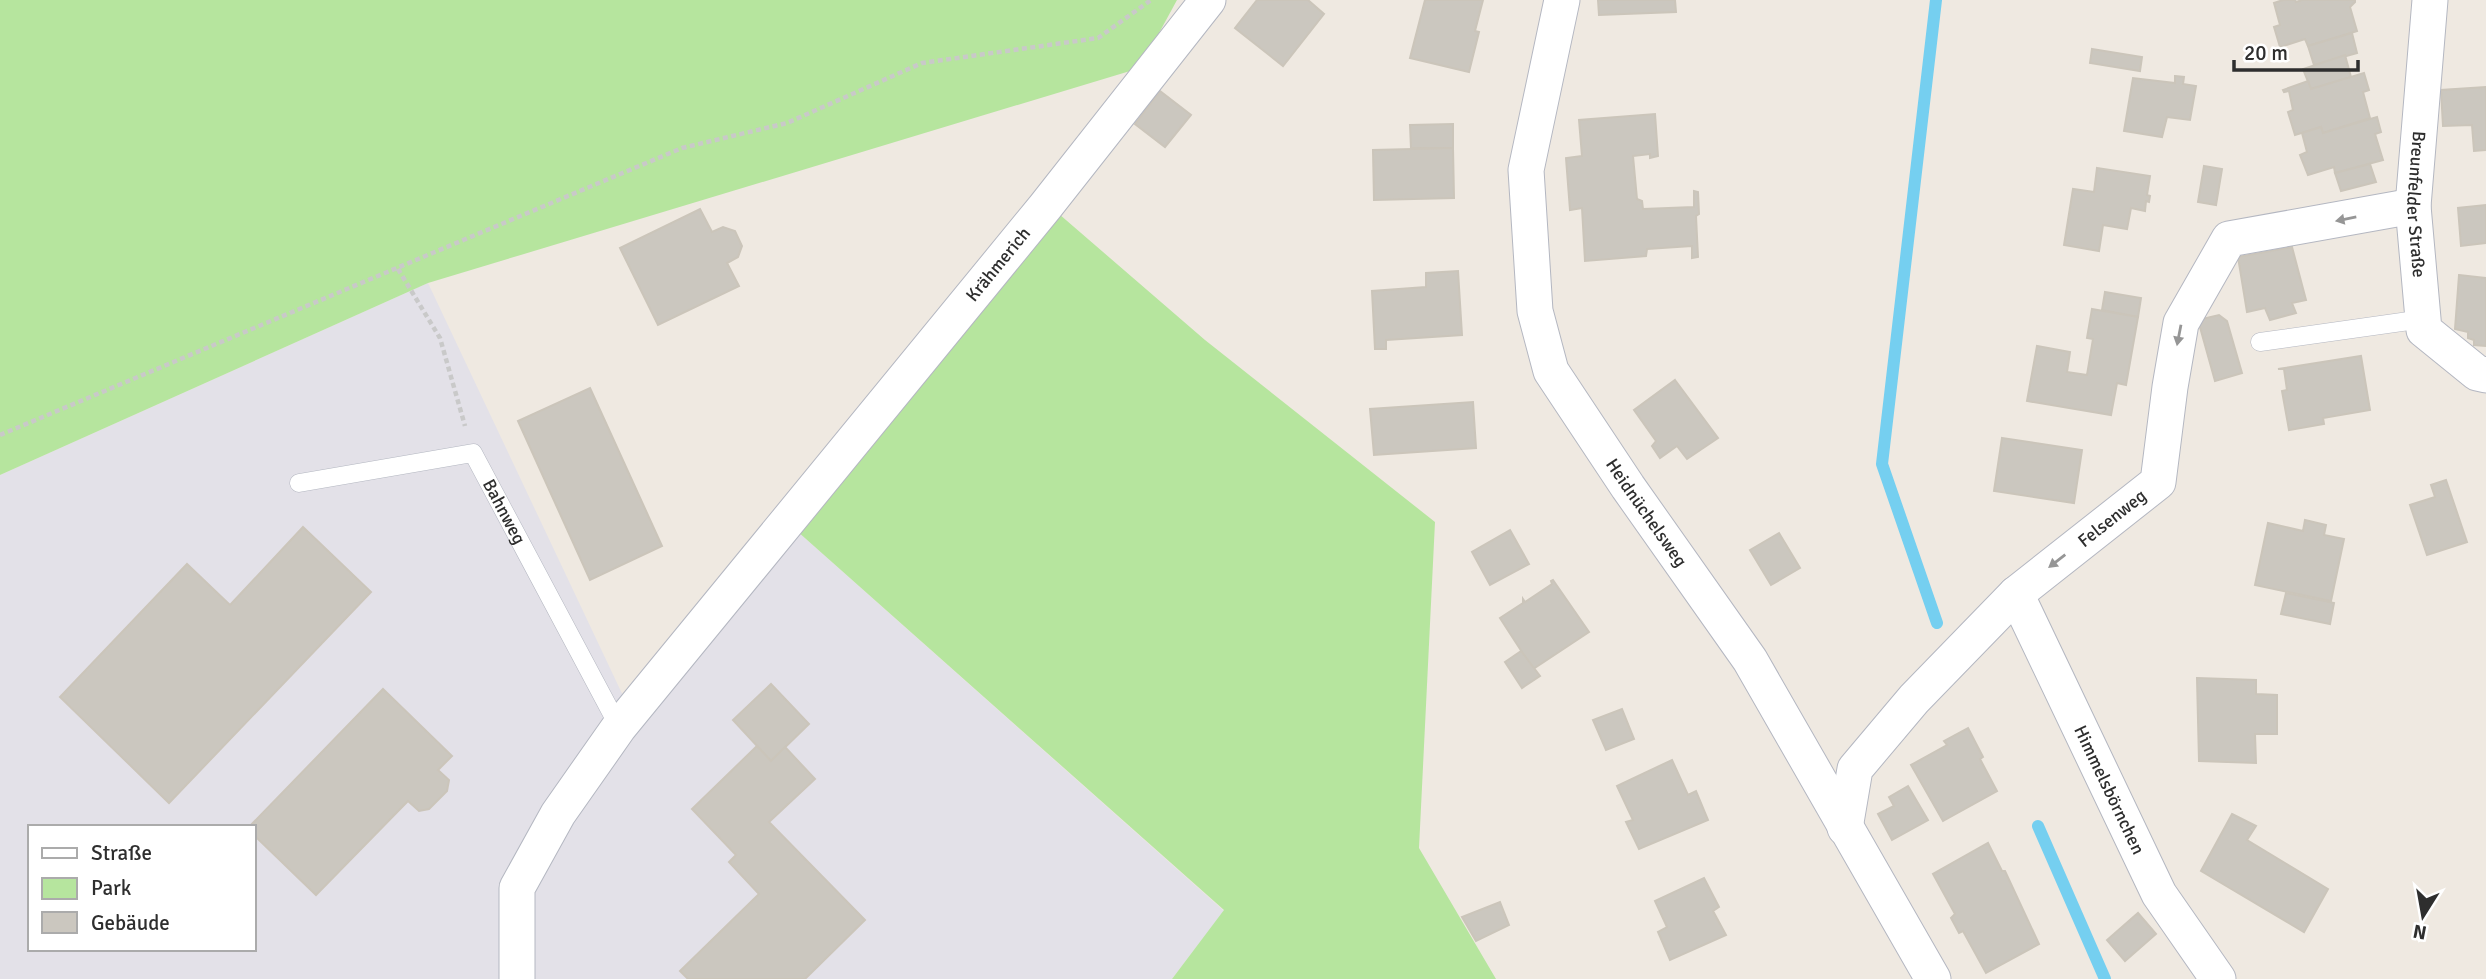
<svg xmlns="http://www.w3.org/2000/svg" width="2486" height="979" font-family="Signika,sans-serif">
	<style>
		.industrial { fill: #e3e1e8; fill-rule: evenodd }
		.green { fill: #b6e59e }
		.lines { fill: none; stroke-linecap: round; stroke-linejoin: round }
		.stream { stroke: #75cff0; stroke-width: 12 }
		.building { fill: #cbc7bf; stroke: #cbc5ba; stroke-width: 2 }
		.service-casing { stroke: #b4b7c1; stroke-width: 19 }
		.minor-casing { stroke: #b4b7c1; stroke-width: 37 }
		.path { stroke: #c9c9c9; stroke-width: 4.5; stroke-dasharray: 5 3.5; stroke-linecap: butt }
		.service { stroke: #fff; stroke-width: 18 }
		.minor { stroke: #fff; stroke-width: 35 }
		.oneway { fill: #969696 }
		.labels { text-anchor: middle; stroke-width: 7; stroke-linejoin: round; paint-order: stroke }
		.street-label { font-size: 18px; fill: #2e2e2e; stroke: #fff }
	</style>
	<rect width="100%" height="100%" fill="#efe9e1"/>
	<path class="industrial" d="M 428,283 L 635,721 L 797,531 L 1224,911 L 1172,979 L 0,979 L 0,475 ZM 30,827 L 254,827 L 254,949 L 30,949 Z"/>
	<g class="green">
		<polygon points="0,0 1177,0 1140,68 428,283 0,475"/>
		<polygon points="1059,214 1205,340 1435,522 1419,848 1496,979 1172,979 1224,910 797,531"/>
	</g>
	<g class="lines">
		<g class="stream">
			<polyline points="1936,0 1882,464 1937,623"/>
			<polyline points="2038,826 2105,979"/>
		</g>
	</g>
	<g class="building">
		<polygon points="1257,0 1308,0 1324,14 1283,66 1235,28"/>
		<polygon points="1425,0 1483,0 1475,31 1479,32 1469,72 1410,58"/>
		<polygon points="1598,0 1675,0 1676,12 1599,15"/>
		<polygon points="2283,0 2295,0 2296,2 2302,0 2355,0 2355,2 2350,7 2357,31 2308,46 2305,39 2280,47 2274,27 2280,25 2274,3"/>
		<polygon points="2352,33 2357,53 2314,65 2308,46"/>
		<polygon points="2092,49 2142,57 2140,71 2090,63"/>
		<polygon points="2345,55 2351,77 2311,89 2303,69"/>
		<polygon points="2364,73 2369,90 2363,92 2370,118 2323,133 2321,127 2295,135 2288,112 2293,110 2289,91 2284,92 2283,90 2308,81 2311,89"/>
		<polygon points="2175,76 2184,77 2183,84 2196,86 2190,120 2167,117 2162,137 2124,131 2133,78 2175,83"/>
		<polygon points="2486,87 2486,150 2474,151 2472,125 2443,126 2441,90"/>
		<polygon points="1160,91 1191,115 1165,147 1135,124"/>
		<polygon points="1655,114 1658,156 1650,158 1650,154 1633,156 1637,199 1642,201 1643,209 1694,207 1694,191 1698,192 1699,214 1696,216 1698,257 1692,258 1692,246 1647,249 1646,256 1585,261 1582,208 1570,210 1566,158 1582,156 1579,120"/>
		<polygon points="2377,117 2381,132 2375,134 2383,160 2335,173 2334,167 2308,175 2300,155 2307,152 2302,133 2321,127 2323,133"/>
		<polygon points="1453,124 1453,148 1411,148 1410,125"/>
		<polygon points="1453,148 1454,198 1374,200 1373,150"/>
		<polygon points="2370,164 2376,182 2341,191 2335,173"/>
		<polygon points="2204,166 2222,169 2216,205 2198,202"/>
		<polygon points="2097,168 2150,176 2147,195 2150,196 2149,202 2146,201 2145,211 2131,208 2127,229 2103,225 2099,251 2064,245 2073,189 2094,192"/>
		<polygon points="2486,205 2486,243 2461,246 2458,208"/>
		<polygon points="700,209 712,232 723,227 735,231 742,246 738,257 727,263 739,286 658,325 620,248"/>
		<polygon points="2292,247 2306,300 2292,303 2296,313 2270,320 2265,308 2247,312 2238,257"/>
		<polygon points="1458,271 1462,335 1386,340 1386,349 1375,349 1372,291 1426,287 1426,273"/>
		<polygon points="2459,275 2486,278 2486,346 2474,345 2474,340 2468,338 2468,332 2455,329"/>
		<polygon points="2105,292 2141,298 2138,317 2102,310"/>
		<polygon points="2092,309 2138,317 2126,385 2117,383 2111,415 2027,401 2037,346 2070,352 2067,372 2087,375 2093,339 2087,338"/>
		<polygon points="2219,315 2227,321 2242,373 2215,381 2198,320"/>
		<polygon points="2361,356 2370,410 2323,418 2324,424 2289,430 2282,391 2287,390 2284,369 2278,369"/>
		<polygon points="1675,380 1718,438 1687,459 1677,446 1660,458 1652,446 1656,441 1634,410"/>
		<polygon points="590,388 662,546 590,580 518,421"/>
		<polygon points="1473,402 1476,448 1374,455 1370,409"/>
		<polygon points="2002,438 2082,450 2074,503 1994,491"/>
		<polygon points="2446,480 2467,542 2427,555 2410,505 2435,497 2431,485"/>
		<polygon points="2305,520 2326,525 2324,535 2344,539 2331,601 2255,585 2268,523 2303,531"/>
		<polygon points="303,527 371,592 169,803 60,697 187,564 230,605"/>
		<polygon points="1510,530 1529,564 1490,585 1472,552"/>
		<polygon points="1779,533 1800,568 1771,585 1750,550"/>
		<polygon points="1553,580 1589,632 1533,669 1500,618 1523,603 1523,599 1525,602 1552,584 1551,581"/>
		<polygon points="2286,593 2334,603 2330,624 2281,614"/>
		<polygon points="1521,651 1540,676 1522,688 1505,662"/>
		<polygon points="2197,678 2256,680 2256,694 2277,695 2277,734 2255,734 2256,763 2199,761"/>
		<polygon points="771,684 809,724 771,761 733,720"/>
		<polygon points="383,689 452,756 438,770 449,780 447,791 429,809 419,811 408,801 316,895 254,835 254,827 249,827"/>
		<polygon points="1622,709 1634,739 1606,750 1593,720"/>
		<polygon points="1968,728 1983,757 1980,759 1997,791 1943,821 1911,765 1947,745 1944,741"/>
		<polygon points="757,746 771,761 785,747 815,779 769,822 865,920 805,979 688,979 680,971 759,894 729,862 736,855 692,809"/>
		<polygon points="1672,760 1688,795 1696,791 1708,820 1639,849 1626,822 1633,820 1617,786"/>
		<polygon points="1908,786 1928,820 1892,840 1878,814 1894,806 1889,797"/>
		<polygon points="2232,814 2256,826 2247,840 2328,889 2304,932 2201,871"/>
		<polygon points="1988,843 2002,871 2005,871 2039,944 1986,973 1963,931 1959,933 1951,918 1955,914 1933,874"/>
		<polygon points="1704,878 1719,907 1713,911 1726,935 1670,960 1658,932 1667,927 1655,901"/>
		<polygon points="1500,902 1509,925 1476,941 1462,917"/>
		<polygon points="2138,913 2156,934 2125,961 2107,940"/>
	</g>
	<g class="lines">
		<defs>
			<g id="service">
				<polyline points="2260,342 2423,319"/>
				<path id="s1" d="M 299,483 L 473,453 L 619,727"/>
			</g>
			<g id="minor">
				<path id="s2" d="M 1562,0 L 1526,170 L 1535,311 L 1551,371 L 1628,487 L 1750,660 L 1933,979"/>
				<path id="s3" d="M 2430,0 L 2413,206 L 2424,330 L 2477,373 L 2486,375"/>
				<path id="s4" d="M 2016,594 L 2159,894 L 2218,979"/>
				<path id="s5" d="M 1845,828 L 1855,769 L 1914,699 L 2016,594 L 2158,482 L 2170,387 L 2181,323 L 2229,239 L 2413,206"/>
				<path id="s6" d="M 517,979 L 517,888 L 558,814 L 619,727 L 1045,207 L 1208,0"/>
			</g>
		</defs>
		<use href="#service" class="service-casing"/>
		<use href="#minor" class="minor-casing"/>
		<g class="path">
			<polyline points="398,269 440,338 465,426"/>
			<polyline points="0,435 682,148 787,123 922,63 1098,38 1151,0"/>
		</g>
		<use href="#service" class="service"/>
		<use href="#minor" class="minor"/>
	</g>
	<defs><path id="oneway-solid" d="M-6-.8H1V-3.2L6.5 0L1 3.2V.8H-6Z" transform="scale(1.75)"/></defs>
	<g class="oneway">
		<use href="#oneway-solid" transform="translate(2346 219) rotate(169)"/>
		<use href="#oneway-solid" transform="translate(2179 335) rotate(101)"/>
		<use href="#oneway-solid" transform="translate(2057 561) rotate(142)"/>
	</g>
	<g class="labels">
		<g class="street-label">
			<text dy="6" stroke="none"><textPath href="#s3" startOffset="205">Breunfelder Straße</textPath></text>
			<text dy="6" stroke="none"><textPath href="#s6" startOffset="880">Krähmerich</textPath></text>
			<text dy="6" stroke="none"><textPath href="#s1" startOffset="243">Bahnweg</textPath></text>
			<text dy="6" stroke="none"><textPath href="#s2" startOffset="548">Heidnüchelsweg</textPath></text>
			<text dy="6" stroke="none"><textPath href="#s5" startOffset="420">Felsenweg</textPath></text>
			<text dy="6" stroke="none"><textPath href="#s4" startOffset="217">Himmelsbörnchen</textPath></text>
		</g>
	</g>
	<rect x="28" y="825" width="228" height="126" fill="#ffffff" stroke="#ababab" stroke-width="2"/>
	<rect x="42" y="848" width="35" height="10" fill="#ffffff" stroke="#ababab" stroke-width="2"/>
	<text x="91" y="860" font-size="21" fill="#2e2e2e">Straße</text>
	<rect x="42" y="878" width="35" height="21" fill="#b6e59e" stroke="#ababab" stroke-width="2"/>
	<text x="91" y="895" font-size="21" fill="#2e2e2e">Park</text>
	<rect x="42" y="912" width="35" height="21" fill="#cbc7bf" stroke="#ababab" stroke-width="2"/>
	<text x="91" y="930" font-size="21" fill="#2e2e2e">Gebäude</text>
	<g transform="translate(2423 916) rotate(191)" stroke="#ffffff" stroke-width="5" paint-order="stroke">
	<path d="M0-5L12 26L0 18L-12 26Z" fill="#2e2e2e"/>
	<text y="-10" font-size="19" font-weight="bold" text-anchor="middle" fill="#2e2e2e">N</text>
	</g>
	<path d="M2234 60v10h124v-10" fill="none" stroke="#2e2e2e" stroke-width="3.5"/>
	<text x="2244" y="60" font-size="21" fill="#2e2e2e" stroke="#ffffff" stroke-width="5" paint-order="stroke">20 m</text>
</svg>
